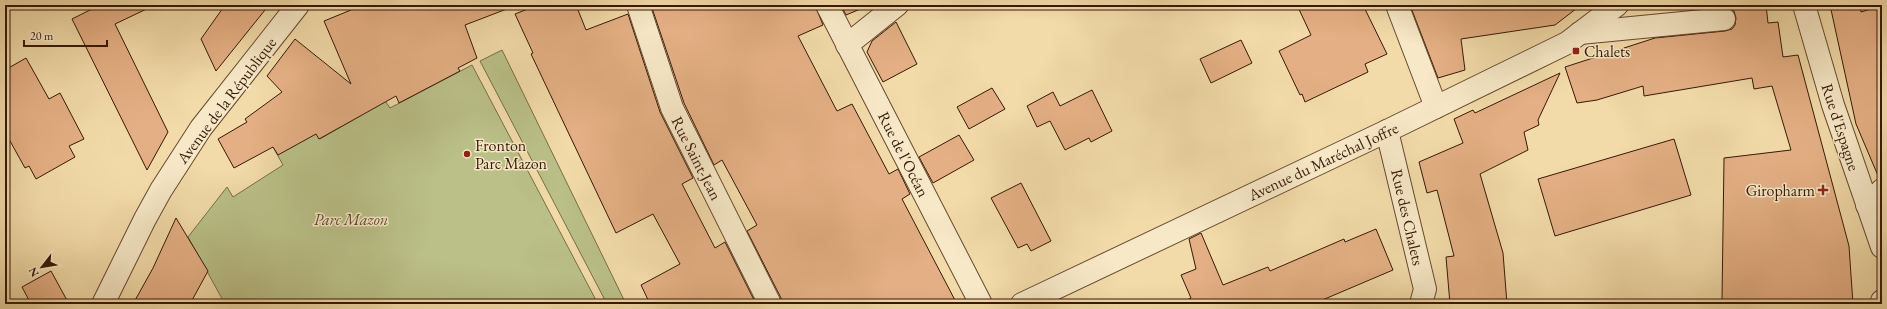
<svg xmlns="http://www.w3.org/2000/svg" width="1887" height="309" font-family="'EB Garamond',serif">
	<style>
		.green { fill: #bac088; stroke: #786c48 }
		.building { fill: #e4af84; stroke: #371807 }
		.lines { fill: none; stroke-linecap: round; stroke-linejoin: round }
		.street-casing { stroke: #664930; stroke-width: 24 }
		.street { stroke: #f7e8c7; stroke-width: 22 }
		.poi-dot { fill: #8f2418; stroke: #f7e8c7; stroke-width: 1.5 }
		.labels { text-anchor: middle; stroke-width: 3; stroke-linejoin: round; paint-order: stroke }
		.poi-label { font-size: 16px; fill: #371807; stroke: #f7e8c7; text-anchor: start }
		.street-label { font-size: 16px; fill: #371807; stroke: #f7e8c7 }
		.park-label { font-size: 16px; font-style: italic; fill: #5e4a2e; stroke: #f7e8c7 }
	</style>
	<rect width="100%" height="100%" fill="#f2dba9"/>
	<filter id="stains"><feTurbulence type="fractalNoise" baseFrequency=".005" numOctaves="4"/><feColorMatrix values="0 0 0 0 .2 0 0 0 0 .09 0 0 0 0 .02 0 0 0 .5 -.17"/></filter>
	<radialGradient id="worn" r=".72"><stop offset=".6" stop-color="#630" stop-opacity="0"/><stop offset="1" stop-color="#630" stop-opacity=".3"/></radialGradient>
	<g class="green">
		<polygon points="502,50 626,304 607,304 480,61"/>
		<polygon points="472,65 598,304 225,304 188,237 227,187 233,197 283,165 273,147 310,124 320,139 360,116 374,84 390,108"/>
	</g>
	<g class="building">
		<polygon points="100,5 155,5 115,24 168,132 147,170 72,19"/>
		<polygon points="225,5 269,5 216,71 201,39"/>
		<polygon points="349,5 511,5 512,7 465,25 477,58 458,68 460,71 399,103 396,96 319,139 316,134 278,155 273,147 234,168 218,139 247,122 245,119 282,92 267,76 295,39 351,84 324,21 351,10"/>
		<polygon points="538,5 576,5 586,30 628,14 660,112 693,178 682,184 715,248 725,242 756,304 650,304 641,285 680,264 653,214 616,233 531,54 533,53 515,14"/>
		<polygon points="651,5 815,5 823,25 798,36 837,111 852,104 889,174 898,169 910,194 902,199 957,304 782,304 781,298 747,231 757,225 722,160 714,165 684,103"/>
		<polygon points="841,5 870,5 846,15"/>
		<polygon points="1297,5 1363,5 1387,54 1365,64 1368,72 1305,102 1302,94 1300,95 1279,51 1311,35"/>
		<polygon points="1410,5 1581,5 1555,25 1461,39 1465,70 1438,78"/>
		<polygon points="1708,5 1766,5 1768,23 1778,22 1783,57 1798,55 1849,246 1853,304 1758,304 1722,300 1724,158 1791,150 1772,86 1754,89 1752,78 1644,96 1643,86 1597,100 1577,103 1565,67 1655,38 1725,31 1732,29 1735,25 1736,18 1734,11 1730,8 1723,7 1709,8"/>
		<polygon points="1830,5 1860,5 1861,12 1877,7 1882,23 1882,178 1879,178 1856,124"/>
		<polygon points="896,22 917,64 883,82 867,52 872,41"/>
		<polygon points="1241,40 1252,63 1211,83 1200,59"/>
		<polygon points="26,58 49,99 60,93 84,139 69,146 75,157 36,179 29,166 25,168 5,132 5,70"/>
		<polygon points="1560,73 1538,120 1539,125 1524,132 1528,150 1480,174 1503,253 1507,304 1450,304 1446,257 1454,256 1437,190 1427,193 1419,162 1463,143 1454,119 1473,110 1475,113"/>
		<polygon points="992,88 1005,109 969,129 957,107"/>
		<polygon points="1092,90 1112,131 1091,142 1089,138 1065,150 1050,121 1037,127 1027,106 1053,92 1060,106"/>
		<polygon points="959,135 974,160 933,183 919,157"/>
		<polygon points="1674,139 1691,195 1555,236 1538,179"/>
		<polygon points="1021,183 1051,241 1031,251 1027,244 1018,248 991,198"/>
		<polygon points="176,218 208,271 190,304 133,304 153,268"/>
		<polygon points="1376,229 1393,270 1313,304 1178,304 1191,298 1181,275 1196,269 1189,239 1201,233 1223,285 1268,267 1270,271 1344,239 1345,242"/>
		<polygon points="51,271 69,304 31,304 22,287"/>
	</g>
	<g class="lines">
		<defs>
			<g id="street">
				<polyline points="638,5 672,108 770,304"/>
				<polyline points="827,5 981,304"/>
				<polyline points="1397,5 1436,107"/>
				<polyline points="1804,5 1833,105 1882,247"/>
				<polyline points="1580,33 1724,19"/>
				<polyline points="847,45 897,5"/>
				<polyline points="1387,131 1425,289 1421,304"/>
				<polyline points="1867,205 1882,190"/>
				<polyline points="103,304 145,219 161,190 201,128 298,5"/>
				<polyline points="1022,304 1387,131 1567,43 1617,5"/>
				<polyline points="1881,304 1882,301"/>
			</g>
		</defs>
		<use href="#street" class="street-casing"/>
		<use href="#street" class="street"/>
	</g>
	<g class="poi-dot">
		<rect x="1572" y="47" width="8" height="8" rx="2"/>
		<circle cx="467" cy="154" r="4"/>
		<path d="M1821 184h4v4h4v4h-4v4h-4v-4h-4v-4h4z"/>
	</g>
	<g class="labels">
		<g class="poi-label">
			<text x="1584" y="57">Chalets</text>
			<text x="475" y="151">Fronton<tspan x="475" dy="18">Parc Mazon</tspan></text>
			<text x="1815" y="196" text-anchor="end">Giropharm</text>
		</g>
		<g class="street-label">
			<text transform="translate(226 100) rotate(-53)" y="6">Avenue de la République</text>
			<text transform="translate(1841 127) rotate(72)" y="6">Rue d'Espagne</text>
			<text transform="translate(904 154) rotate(63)" y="6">Rue de l'Océan</text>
			<text transform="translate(697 158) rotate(63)" y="6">Rue Saint-Jean</text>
			<text transform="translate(1323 161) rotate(-25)" y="6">Avenue du Maréchal Joffre</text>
			<text transform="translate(1408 217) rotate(77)" y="6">Rue des Chalets</text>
		</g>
		<g class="park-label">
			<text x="351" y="225">Parc Mazon</text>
		</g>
	</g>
	<rect width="1887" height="309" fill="none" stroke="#f2dba9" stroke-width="20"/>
	<rect x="6" y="6" width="1875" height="297" fill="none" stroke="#371807" stroke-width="2"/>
	<rect x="10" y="10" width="1867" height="289" fill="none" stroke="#371807"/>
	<g transform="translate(42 267) rotate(239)" stroke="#f7e8c7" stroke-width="3" paint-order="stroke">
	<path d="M0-3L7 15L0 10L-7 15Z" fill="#371807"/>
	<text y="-6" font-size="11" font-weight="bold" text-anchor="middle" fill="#371807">N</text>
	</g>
	<path d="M24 40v6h83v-6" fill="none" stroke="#371807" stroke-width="2"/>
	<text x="30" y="40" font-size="12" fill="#371807" stroke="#f7e8c7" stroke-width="3" paint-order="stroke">20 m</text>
	<rect width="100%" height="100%" filter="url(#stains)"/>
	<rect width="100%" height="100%" fill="url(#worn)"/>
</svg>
